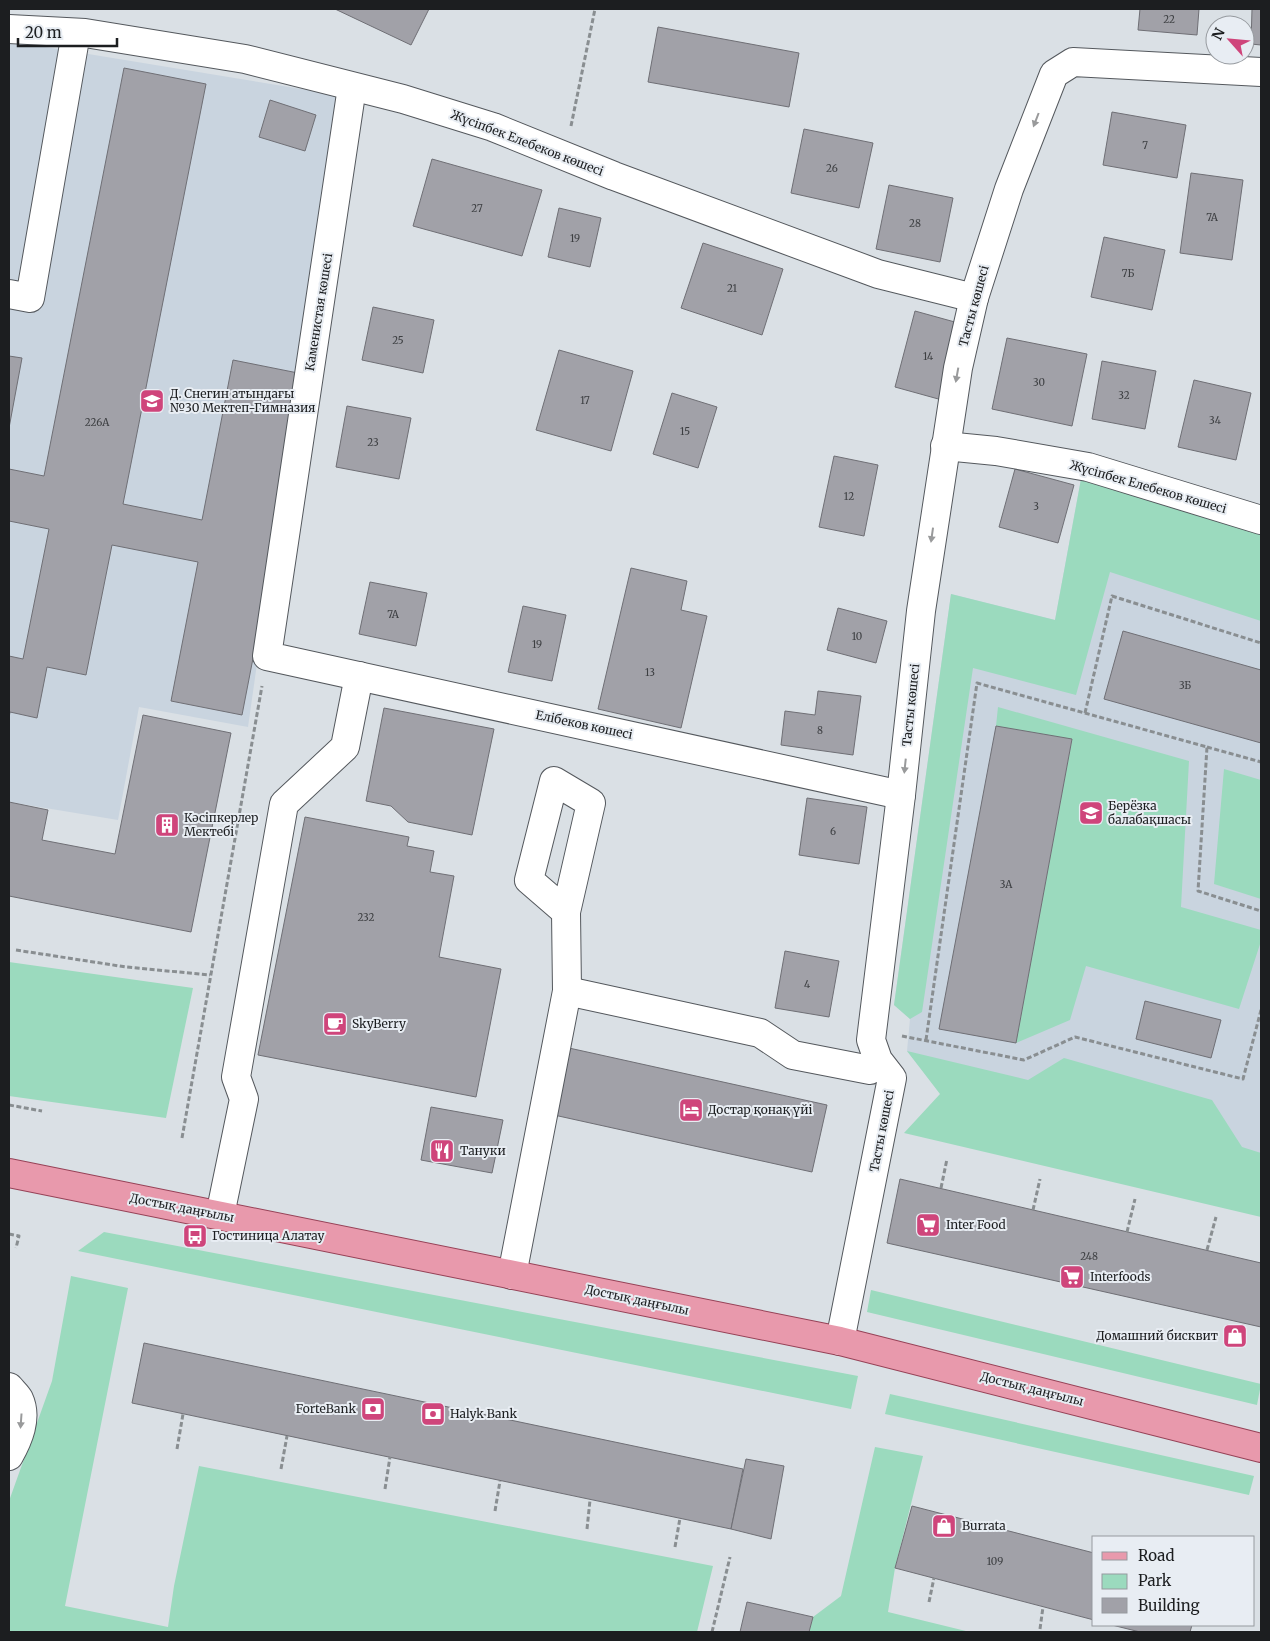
<svg xmlns="http://www.w3.org/2000/svg" width="1270" height="1641" font-family="Merriweather,serif">
	<style>
		.built { fill: #c9d4df }
		.green { fill: #9bdabe }
		.building { fill: #a1a1a8; stroke: #6f6f75 }
		.lines { fill: none; stroke-linecap: round; stroke-linejoin: round }
		.minor-casing { stroke: #54585d; stroke-width: 30 }
		.major-casing { stroke: #964257; stroke-width: 30 }
		.path { stroke: #898e91; stroke-width: 3; stroke-dasharray: 5 2.5; stroke-linecap: butt }
		.minor { stroke: #fff; stroke-width: 28 }
		.major { stroke: #e899ac; stroke-width: 28 }
		.oneway { fill: #999a9b }
		.labels { text-anchor: middle; stroke-width: 4; stroke-linejoin: round; paint-order: stroke }
		.number-label { font-size: 10px; fill: #3d3f42 }
		.street-label { font-size: 12px; fill: #1c1e20; stroke: #e8edf3 }
		.poi-label { font-size: 12px; fill: #1c1e20; stroke: #e8edf3; text-anchor: start }
	</style>
	<rect width="100%" height="100%" fill="#dae0e5"/>
	<g class="built">
		<polygon points="9,41 338,95 248,727 139,707 118,820 9,802"/>
		<polygon points="1081,479 1261,534 1261,1194 957,1115 907,1051 910,1019 894,1005 951,594 1055,620"/>
	</g>
	<g class="green">
		<polygon points="1081,479 1261,534 1261,621 1110,572 1076,695 973,668 922,1012 910,1019 894,1005 951,594 1055,620"/>
		<polygon points="998,707 1189,761 1181,907 1261,930 1261,941 1239,1009 1086,966 1070,1020 1016,1043 1072,740 996,726"/>
		<polygon points="1224,769 1261,780 1261,899 1214,884"/>
		<polygon points="9,962 193,988 166,1118 9,1096"/>
		<polygon points="907,1051 1028,1080 1064,1058 1212,1100 1242,1147 1261,1153 1261,1217 904,1133 940,1094"/>
		<polygon points="104,1232 858,1376 851,1409 78,1251"/>
		<polygon points="71,1276 128,1288 65,1606 168,1627 174,1586 199,1466 713,1566 697,1632 9,1632 9,1501 52,1381"/>
		<polygon points="871,1290 1261,1384 1257,1405 867,1312"/>
		<polygon points="890,1394 1254,1476 1249,1495 885,1414"/>
		<polygon points="875,1447 923,1456 895,1568 888,1612 970,1632 809,1632 813,1617 841,1596"/>
	</g>
	<g class="building">
		<polygon points="335,9 429,9 411,45"/>
		<polygon points="1140,9 1199,9 1197,35 1138,30"/>
		<polygon points="1252,9 1261,9 1261,45 1251,44"/>
		<polygon points="658,27 799,53 789,107 648,82"/>
		<polygon points="124,68 206,84 123,504 202,520 233,360 308,375 242,715 171,701 198,562 112,545 86,675 47,667 37,718 10,712 9,718 9,656 23,659 49,529 9,521 9,469 44,476"/>
		<polygon points="270,100 316,115 305,151 259,137"/>
		<polygon points="1112,112 1186,125 1177,178 1103,165"/>
		<polygon points="804,129 873,143 859,208 791,193"/>
		<polygon points="432,159 542,190 522,256 413,226"/>
		<polygon points="1191,173 1243,180 1232,260 1180,253"/>
		<polygon points="889,185 953,198 940,262 876,249"/>
		<polygon points="559,208 601,218 590,267 548,257"/>
		<polygon points="1104,237 1165,250 1152,310 1091,297"/>
		<polygon points="703,243 783,269 762,335 681,308"/>
		<polygon points="373,307 434,320 423,373 362,360"/>
		<polygon points="915,311 962,324 942,400 895,387"/>
		<polygon points="1007,338 1087,354 1072,426 992,409"/>
		<polygon points="559,350 633,371 611,451 536,430"/>
		<polygon points="9,356 22,358 9,428"/>
		<polygon points="1102,361 1156,371 1145,429 1092,419"/>
		<polygon points="1194,380 1251,393 1236,460 1178,447"/>
		<polygon points="672,393 717,407 698,468 653,454"/>
		<polygon points="347,406 411,418 399,479 336,467"/>
		<polygon points="834,456 878,465 864,536 819,527"/>
		<polygon points="1015,469 1074,485 1058,543 999,527"/>
		<polygon points="631,568 687,581 681,610 707,616 681,728 598,709"/>
		<polygon points="370,582 427,593 416,646 359,634"/>
		<polygon points="523,606 566,615 552,681 508,672"/>
		<polygon points="838,608 887,621 876,663 827,650"/>
		<polygon points="1123,631 1261,670 1261,743 1104,699"/>
		<polygon points="818,691 861,696 853,755 781,745 785,711 815,715"/>
		<polygon points="384,708 494,729 472,835 408,822 391,806 366,801"/>
		<polygon points="143,715 231,733 191,932 9,896 9,802 48,810 42,840 115,854"/>
		<polygon points="996,726 1072,739 1016,1043 939,1029"/>
		<polygon points="807,798 867,807 859,864 799,855"/>
		<polygon points="305,817 409,837 407,846 434,851 430,872 454,876 439,957 501,969 476,1097 258,1055"/>
		<polygon points="785,951 839,961 829,1017 775,1008"/>
		<polygon points="1145,1001 1221,1020 1211,1058 1136,1039"/>
		<polygon points="569,1048 827,1105 812,1172 554,1115"/>
		<polygon points="431,1107 503,1120 492,1173 421,1160"/>
		<polygon points="900,1179 1261,1263 1261,1327 887,1243"/>
		<polygon points="144,1343 743,1469 731,1529 132,1403"/>
		<polygon points="746,1459 784,1466 771,1539 731,1529"/>
		<polygon points="912,1506 1094,1553 1094,1620 895,1568"/>
		<polygon points="747,1602 813,1617 809,1632 740,1632"/>
		<polygon points="1112,1625 1192,1625 1190,1632 1140,1632"/>
	</g>
	<g class="lines">
		<defs>
			<g id="minor">
				<polyline points="9,29 85,33 245,59 403,99 493,127 614,176 878,274 974,298"/>
				<polyline points="352,87 267,656 901,795"/>
				<polyline points="9,294 30,298 76,33"/>
				<polyline points="945,446 996,451 1088,467 1261,520"/>
				<polyline points="567,991 760,1033 793,1055 870,1070"/>
				<polyline points="220,1215 244,1099 236,1077 284,804 345,747 359,676"/>
				<polyline points="512,1275 567,991 566,912 529,880 554,781 591,803 566,912"/>
				<polyline points="840,1341 892,1078 878,1060 871,1040 901,795 921,611 958,368 974,298 1009,189 1054,74 1073,62 1261,72"/>
				<path d="M 9,1387 C 12,1391 17,1395 19,1399 C 28,1418 18,1440 9,1456"/>
			</g>
			<polyline id="major" points="9,1173 840,1341 1261,1448"/>
		</defs>
		<use href="#minor" class="minor-casing"/>
		<use href="#major" class="major-casing"/>
		<g class="path">
			<polyline points="571,126 595,9"/>
			<polyline points="1085,713 1112,596 1261,643"/>
			<polyline points="1207,747 1261,762"/>
			<polyline points="16,950 126,967 210,975"/>
			<polyline points="902,1036 1024,1060 1075,1037 1243,1079 1261,1010"/>
			<polyline points="926,1040 977,683 1207,747 1198,891 1261,911"/>
			<polyline points="9,1105 42,1111"/>
			<polyline points="182,1138 262,686"/>
			<polyline points="941,1188 947,1159"/>
			<polyline points="1033,1210 1040,1179"/>
			<polyline points="1127,1232 1135,1199"/>
			<polyline points="9,1234 19,1236 16,1248"/>
			<polyline points="1207,1250 1216,1217"/>
			<polyline points="177,1449 183,1414"/>
			<polyline points="281,1469 287,1436"/>
			<polyline points="385,1489 390,1457"/>
			<polyline points="495,1511 500,1481"/>
			<polyline points="587,1529 590,1500"/>
			<polyline points="675,1547 680,1518"/>
			<polyline points="929,1602 934,1578"/>
			<polyline points="1040,1629 1043,1607"/>
			<polyline points="712,1632 730,1557"/>
		</g>
		<use href="#minor" class="minor"/>
		<use href="#major" class="major"/>
	</g>
	<defs><path id="oneway-solid" d="M-6-.8H1V-3.2L6.5 0L1 3.2V.8H-6Z" transform="scale(1.25)"/></defs>
	<g class="oneway">
		<use href="#oneway-solid" transform="translate(1036 120) rotate(111)"/>
		<use href="#oneway-solid" transform="translate(957 375) rotate(100)"/>
		<use href="#oneway-solid" transform="translate(932 535) rotate(98)"/>
		<use href="#oneway-solid" transform="translate(905 766) rotate(96)"/>
		<use href="#oneway-solid" transform="translate(21 1421) rotate(94)"/>
	</g>
	<defs>
		<symbol id="school-square" viewBox="-11 -11 22 22"><rect x="-9" y="-9" width="18" height="18" rx="4" fill="#cf457b" stroke="#e8edf3"/><path d="M0-5L7-2L0 1L-7-2ZM-4 1L0 2.5L4 1V4Q0 6-4 4Z" fill="#fff"/></symbol>
		<symbol id="building-square" viewBox="-11 -11 22 22"><rect x="-9" y="-9" width="18" height="18" rx="4" fill="#cf457b" stroke="#e8edf3"/><path d="M-4-6H4V6H1V3H-1V6H-4ZM-2.5-4.3h1.7v1.8h-1.7ZM.8-4.3h1.7v1.8H.8ZM-2.5-1h1.7V.8h-1.7ZM.8-1h1.7V.8H.8Z" fill="#fff"/></symbol>
		<symbol id="cafe-square" viewBox="-11 -11 22 22"><rect x="-9" y="-9" width="18" height="18" rx="4" fill="#cf457b" stroke="#e8edf3"/><path d="M-5.5-4.5H6V0H3Q3 3.5 0 3.5H-2.5Q-5.5 3.5-5.5 0ZM3-3.2v2h1.7v-2ZM-6 4.5H4V6H-6Z" fill="#fff"/></symbol>
		<symbol id="hotel-square" viewBox="-11 -11 22 22"><rect x="-9" y="-9" width="18" height="18" rx="4" fill="#cf457b" stroke="#e8edf3"/><path d="M-6-4.5h1.5V1H6V5H4.5V3h-9V5H-6ZM-4 0a1.8 1.8 0 1 1 3.6 0ZM.5 0V-2.5h3Q6-2.5 6 0Z" fill="#fff"/></symbol>
		<symbol id="restaurant-square" viewBox="-11 -11 22 22"><rect x="-9" y="-9" width="18" height="18" rx="4" fill="#cf457b" stroke="#e8edf3"/><path d="M-5-6h1v4h1v-4h1v4h1v-4h1v5L-1.5 .5V6h-2V.5L-5-1ZM5-6V6H3V1.5H1.5Q1.5-4 5-6Z" fill="#fff"/></symbol>
		<symbol id="supermarket-square" viewBox="-11 -11 22 22"><rect x="-9" y="-9" width="18" height="18" rx="4" fill="#cf457b" stroke="#e8edf3"/><path d="M-6-5.5h2.5l.6 2H6L4.5 2H-2.5L-4.4-4H-6ZM-1.5 3.2a1.3 1.3 0 1 0 .1 0ZM3 3.2a1.3 1.3 0 1 0 .1 0Z" fill="#fff"/></symbol>
		<symbol id="bus-square" viewBox="-11 -11 22 22"><rect x="-9" y="-9" width="18" height="18" rx="4" fill="#cf457b" stroke="#e8edf3"/><path d="M-5-6H5V4H4V6H2V4H-2V6H-4V4H-5ZM-3.5-4V0h7V-4ZM-3.5 1.2v1.5H-2V1.2ZM2 1.2v1.5H3.5V1.2Z" fill="#fff"/></symbol>
		<symbol id="shop-square" viewBox="-11 -11 22 22"><rect x="-9" y="-9" width="18" height="18" rx="4" fill="#cf457b" stroke="#e8edf3"/><path d="M-5-2.5h2.3a2.7 3.5 0 0 1 5.4 0H5L5.5 6h-11ZM-1.5-2.5h3a1.5 2.3 0 0 0-3 0Z" fill="#fff"/></symbol>
		<symbol id="bank-square" viewBox="-11 -11 22 22"><rect x="-9" y="-9" width="18" height="18" rx="4" fill="#cf457b" stroke="#e8edf3"/><path d="M-6-4H6V4H-6ZM0-2.3a2.3 2.3 0 1 0 0 4.6a2.3 2.3 0 1 0 0-4.6Z" fill="#fff"/></symbol>
	</defs>
	<g fill-rule="evenodd">
		<use href="#school-square" x="138" y="387" width="28" height="28"/>
		<use href="#school-square" x="1077" y="799" width="28" height="28"/>
		<use href="#building-square" x="153" y="811" width="28" height="28"/>
		<use href="#cafe-square" x="321" y="1010" width="28" height="28"/>
		<use href="#hotel-square" x="677" y="1096" width="28" height="28"/>
		<use href="#restaurant-square" x="428" y="1137" width="28" height="28"/>
		<use href="#supermarket-square" x="914" y="1211" width="28" height="28"/>
		<use href="#bus-square" x="181" y="1222" width="28" height="28"/>
		<use href="#supermarket-square" x="1058" y="1263" width="28" height="28"/>
		<use href="#shop-square" x="1221" y="1322" width="28" height="28"/>
		<use href="#bank-square" x="359" y="1395" width="28" height="28"/>
		<use href="#bank-square" x="419" y="1400" width="28" height="28"/>
		<use href="#shop-square" x="930" y="1512" width="28" height="28"/>
	</g>
	<g class="labels">
		<g class="number-label">
			<text x="1169" y="23">22</text>
			<text x="1145" y="149">7</text>
			<text x="832" y="172">26</text>
			<text x="477" y="212">27</text>
			<text x="1212" y="221">7А</text>
			<text x="915" y="227">28</text>
			<text x="575" y="242">19</text>
			<text x="1128" y="277">7Б</text>
			<text x="732" y="292">21</text>
			<text x="398" y="344">25</text>
			<text x="928" y="360">14</text>
			<text x="1039" y="386">30</text>
			<text x="1124" y="399">32</text>
			<text x="585" y="404">17</text>
			<text x="1215" y="424">34</text>
			<text x="97" y="426">226А</text>
			<text x="685" y="435">15</text>
			<text x="373" y="446">23</text>
			<text x="849" y="500">12</text>
			<text x="1036" y="510">3</text>
			<text x="393" y="618">7А</text>
			<text x="857" y="640">10</text>
			<text x="537" y="648">19</text>
			<text x="650" y="676">13</text>
			<text x="1185" y="689">3Б</text>
			<text x="820" y="734">8</text>
			<text x="833" y="835">6</text>
			<text x="1006" y="888">3А</text>
			<text x="366" y="921">232</text>
			<text x="807" y="988">4</text>
			<text x="1089" y="1260">248</text>
			<text x="995" y="1565">109</text>
		</g>
		<g class="street-label">
			<text transform="translate(527 143) rotate(21)" y="4">Жүсіпбек Елебеков көшесі</text>
			<text transform="translate(974 306) rotate(-75)" y="4">Тасты көшесі</text>
			<text transform="translate(319 312) rotate(-81)" y="4">Каменистая көшесі</text>
			<text transform="translate(1148 487) rotate(16)" y="4">Жүсіпбек Елебеков көшесі</text>
			<text transform="translate(911 705) rotate(-84)" y="4">Тасты көшесі</text>
			<text transform="translate(584 725) rotate(12)" y="4">Елібеков көшесі</text>
			<text transform="translate(882 1131) rotate(-79)" y="4">Тасты көшесі</text>
			<text transform="translate(182 1208) rotate(11)" y="4">Достық даңғылы</text>
			<text transform="translate(637 1300) rotate(12)" y="4">Достық даңғылы</text>
			<text transform="translate(1032 1389) rotate(14)" y="4">Достық даңғылы</text>
		</g>
		<g class="poi-label">
			<text x="170" y="398">Д. Снегин атындағы<tspan x="170" dy="14">№30 Мектеп-Гимназия</tspan></text>
			<text x="1108" y="810">Берёзка<tspan x="1108" dy="14">балабақшасы</tspan></text>
			<text x="184" y="822">Кәсіпкерлер<tspan x="184" dy="14">Мектебі</tspan></text>
			<text x="352" y="1028">SkyBerry</text>
			<text x="708" y="1114">Достар қонақ үйі</text>
			<text x="460" y="1155">Тануки</text>
			<text x="946" y="1229">Inter Food</text>
			<text x="212" y="1240">Гостиница Алатау</text>
			<text x="1090" y="1281">Interfoods</text>
			<text x="1218" y="1340" text-anchor="end">Домашний бисквит</text>
			<text x="356" y="1413" text-anchor="end">ForteBank</text>
			<text x="450" y="1418">Halyk Bank</text>
			<text x="962" y="1530">Burrata</text>
		</g>
	</g>
	<rect width="1270" height="1641" fill="none" stroke="#1c1e20" stroke-width="20"/>
	<rect x="1092" y="1536" width="162" height="90" fill="#e8edf3" stroke="#969a9f"/>
	<rect x="1102" y="1552" width="25" height="8" fill="#e899ac" stroke="#969a9f"/>
	<text x="1138" y="1561" font-size="15" fill="#1c1e20">Road</text>
	<rect x="1102" y="1574" width="25" height="15" fill="#9bdabe" stroke="#969a9f"/>
	<text x="1138" y="1586" font-size="15" fill="#1c1e20">Park</text>
	<rect x="1102" y="1598" width="25" height="15" fill="#a1a1a8" stroke="#969a9f"/>
	<text x="1138" y="1611" font-size="15" fill="#1c1e20">Building</text>
	<g transform="translate(1230 40) rotate(297)"><circle r="24" fill="#e8edf3" stroke="#969a9f"/>
	<path d="M0-4L9 19L0 12L-9 19Z" fill="#cf457b"/>
	<text y="-8" font-size="14" font-weight="bold" text-anchor="middle" fill="#1c1e20">N</text>
	</g>
	<path d="M18 38v8h99v-8" fill="none" stroke="#1c1e20" stroke-width="2.5"/>
	<text x="25" y="38" font-size="15" fill="#1c1e20" stroke="#e8edf3" stroke-width="4" paint-order="stroke">20 m</text>
</svg>
